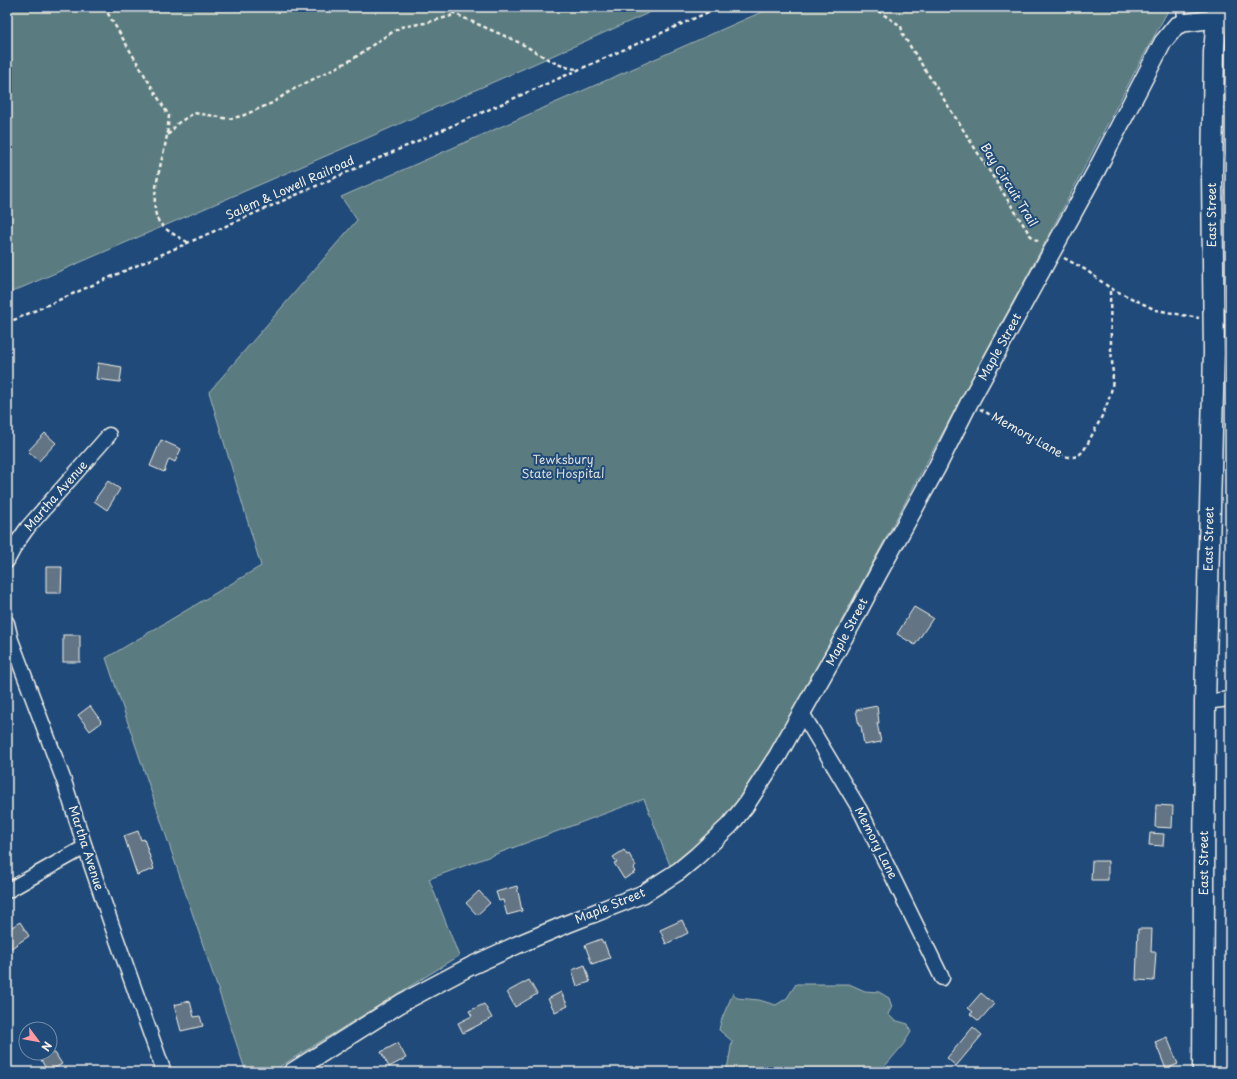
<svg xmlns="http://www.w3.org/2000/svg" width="1237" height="1079" font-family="'Playpen Sans',sans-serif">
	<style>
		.green { fill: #5a7c81; stroke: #a7b6b4 }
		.building { fill: #637584; stroke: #f4f1e8 }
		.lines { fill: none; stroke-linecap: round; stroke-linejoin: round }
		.service-casing { stroke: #f4f1e8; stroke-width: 10 }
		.minor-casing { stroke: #f4f1e8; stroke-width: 17 }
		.tertiary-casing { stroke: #f4f1e8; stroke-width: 20 }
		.secondary-casing { stroke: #f4f1e8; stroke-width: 23 }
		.path { stroke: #f4f1e8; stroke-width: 2.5; stroke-dasharray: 4 3; stroke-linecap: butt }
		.service { stroke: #1f4a7a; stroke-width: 7 }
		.minor { stroke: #1f4a7a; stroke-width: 14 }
		.tertiary { stroke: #1f4a7a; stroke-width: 17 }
		.secondary { stroke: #1f4a7a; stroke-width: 20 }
		.labels { text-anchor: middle; stroke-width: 4; stroke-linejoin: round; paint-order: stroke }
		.street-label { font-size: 12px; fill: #f4f1e8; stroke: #1f4a7a }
		.park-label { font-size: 12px; fill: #dddfd9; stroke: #1f4a7a }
	</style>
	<rect width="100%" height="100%" fill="#1f4a7a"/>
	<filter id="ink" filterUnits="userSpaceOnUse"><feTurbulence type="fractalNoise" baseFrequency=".025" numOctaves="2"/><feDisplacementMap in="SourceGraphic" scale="8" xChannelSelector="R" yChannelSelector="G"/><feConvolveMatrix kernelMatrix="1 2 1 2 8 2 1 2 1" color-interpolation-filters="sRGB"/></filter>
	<g filter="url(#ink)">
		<g class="green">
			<polygon points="7,7 662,7 372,136 7,294"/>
			<polygon points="773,7 1170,7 1139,64 1040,252 852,601 780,737 739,802 716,829 671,868 644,799 429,879 459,956 271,1072 246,1072 106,658 261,566 209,392 357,220 341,197"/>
			<path d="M 796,984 L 849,984 L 865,991 L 879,992 L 889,998 L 892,1007 L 888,1014 L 894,1020 L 908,1024 L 911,1032 L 903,1045 L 880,1072 L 725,1072 L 728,1064 L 732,1041 L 719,1030 C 721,1017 728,1006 733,993 L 737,998 L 759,1000 L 776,1005 L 787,998 Z"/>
		</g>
		<g class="building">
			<polygon points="98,363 122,367 120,382 96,379"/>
			<polygon points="45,433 56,443 39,461 28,451"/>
			<polygon points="161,440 181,449 175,462 169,459 164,472 150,466"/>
			<polygon points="108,481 120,489 107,510 94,501"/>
			<polygon points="46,567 62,567 61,593 46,593"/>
			<polygon points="914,607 933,618 915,645 897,634"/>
			<rect x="63" y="635" width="17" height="27"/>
			<polygon points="90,706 101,721 100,722 101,723 90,731 78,715"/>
			<polygon points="877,706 879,723 877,723 881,742 864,745 861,726 859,726 856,710"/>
			<polygon points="1156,805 1173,806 1172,828 1155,827"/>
			<polygon points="138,831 141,840 144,839 154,869 137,875 124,836"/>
			<polygon points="1150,833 1164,834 1163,846 1149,845"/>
			<polygon points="624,850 627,855 629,854 636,866 634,868 636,872 624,879 614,863 617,862 613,857"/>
			<polygon points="1092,861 1108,861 1108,880 1091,880"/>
			<polygon points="517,886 522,911 507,915 503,900 499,901 496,892"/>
			<polygon points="479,891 490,903 477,915 466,903"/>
			<polygon points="682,920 688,933 666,944 660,930"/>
			<polygon points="20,922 29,936 7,951 7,930"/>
			<polygon points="1138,929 1152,929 1151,952 1156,952 1154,981 1136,980"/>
			<polygon points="601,939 603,943 604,942 610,958 592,964 585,945"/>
			<polygon points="585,965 590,982 577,986 572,970"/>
			<polygon points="529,980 537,994 515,1007 507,992"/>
			<polygon points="561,992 568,1006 555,1012 548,999"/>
			<polygon points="981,993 994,1004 979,1021 970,1014 973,1012 968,1008"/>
			<polygon points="190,1001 194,1017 200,1016 203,1026 181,1031 174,1005"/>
			<polygon points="484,1004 492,1018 463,1033 458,1023 472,1016 469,1011"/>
			<polygon points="973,1027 982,1035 956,1066 947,1058"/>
			<polygon points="1167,1037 1178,1064 1166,1069 1155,1042"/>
			<polygon points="398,1043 406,1058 389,1067 381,1052"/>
			<polygon points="37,1053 55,1053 62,1064 48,1072"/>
		</g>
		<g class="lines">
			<defs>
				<polyline id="service" points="1183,7 1181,13 1183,23"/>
				<g id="minor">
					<polyline points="7,561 16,544 28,527 109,435"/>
					<polyline points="7,623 11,640 64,781 85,847 112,926 164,1072"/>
					<polyline points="1205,702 1230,699"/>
					<polyline points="802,713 860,810 942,978"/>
					<polyline points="7,891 85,847"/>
				</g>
				<polyline id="tertiary" points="292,1072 403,1002 471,966 517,945 567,924 643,894 679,871 697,856 730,825 745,806 778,755 852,623 879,572 936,469 969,403 1096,171 1163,42 1176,26 1183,23 1216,19"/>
				<polyline id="secondary" points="1203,1072 1205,702 1214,353 1212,175 1214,52 1218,7"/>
			</defs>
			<use href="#service" class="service-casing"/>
			<use href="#minor" class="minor-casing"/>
			<use href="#tertiary" class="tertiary-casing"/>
			<use href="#secondary" class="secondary-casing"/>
			<g class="path">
				<path d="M 104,7 L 169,116 C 168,123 168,129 167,135 C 164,156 149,198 157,218 C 161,229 179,237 189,243"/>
				<path d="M 447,7 L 450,11 C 473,23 497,32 520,43 C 538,52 558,69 579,69"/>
				<polyline points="872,7 901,26 903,35 1030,235 1040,243"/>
				<polyline points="168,135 178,123 194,113 215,116 228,119 242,116 272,103 292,90 353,59 381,39 401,27 425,23 451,16 450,11"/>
				<polyline points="1064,258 1086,270 1110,288 1156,310 1199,318"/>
				<polyline points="7,323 720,7"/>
				<path d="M 980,409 L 1062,455 C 1079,462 1084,451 1091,437 C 1098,424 1106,410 1110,395 C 1115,380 1112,365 1111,349 C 1111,329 1110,308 1110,288"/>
			</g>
			<use href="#service" class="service"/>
			<use href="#minor" class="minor"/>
			<use href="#tertiary" class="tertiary"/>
			<use href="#secondary" class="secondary"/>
		</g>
	</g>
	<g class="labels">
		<g class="street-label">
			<text transform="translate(1009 185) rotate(58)" y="4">Bay Circuit Trail</text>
			<text transform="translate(290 188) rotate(-24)" y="4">Salem &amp; Lowell Railroad</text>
			<text transform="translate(1212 215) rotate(-90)" y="4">East Street</text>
			<text transform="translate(1000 347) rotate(-61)" y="4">Maple Street</text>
			<text transform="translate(1027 435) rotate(29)" y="4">Memory Lane</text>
			<text transform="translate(56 496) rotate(-49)" y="4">Martha Avenue</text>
			<text transform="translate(1209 539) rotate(-89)" y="4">East Street</text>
			<text transform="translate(847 632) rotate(-62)" y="4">Maple Street</text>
			<text transform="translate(876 843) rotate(63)" y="4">Memory Lane</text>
			<text transform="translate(86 848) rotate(72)" y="4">Martha Avenue</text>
			<text transform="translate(1204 863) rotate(-90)" y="4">East Street</text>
			<text transform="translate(610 906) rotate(-22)" y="4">Maple Street</text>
		</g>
		<g class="park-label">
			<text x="563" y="464">Tewksbury<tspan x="563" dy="14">State Hospital</tspan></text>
		</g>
	</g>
	<rect width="1237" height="1079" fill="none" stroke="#1f4a7a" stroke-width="24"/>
	<rect x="12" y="12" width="1213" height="1055" fill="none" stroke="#f4f1e8" stroke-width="1.5" filter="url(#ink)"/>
	<g transform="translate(38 1041) rotate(122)"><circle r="19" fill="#1f4a7a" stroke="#748da6"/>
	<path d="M0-3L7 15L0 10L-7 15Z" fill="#ff9aa2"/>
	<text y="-6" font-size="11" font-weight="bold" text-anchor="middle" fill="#f4f1e8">N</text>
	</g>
</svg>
